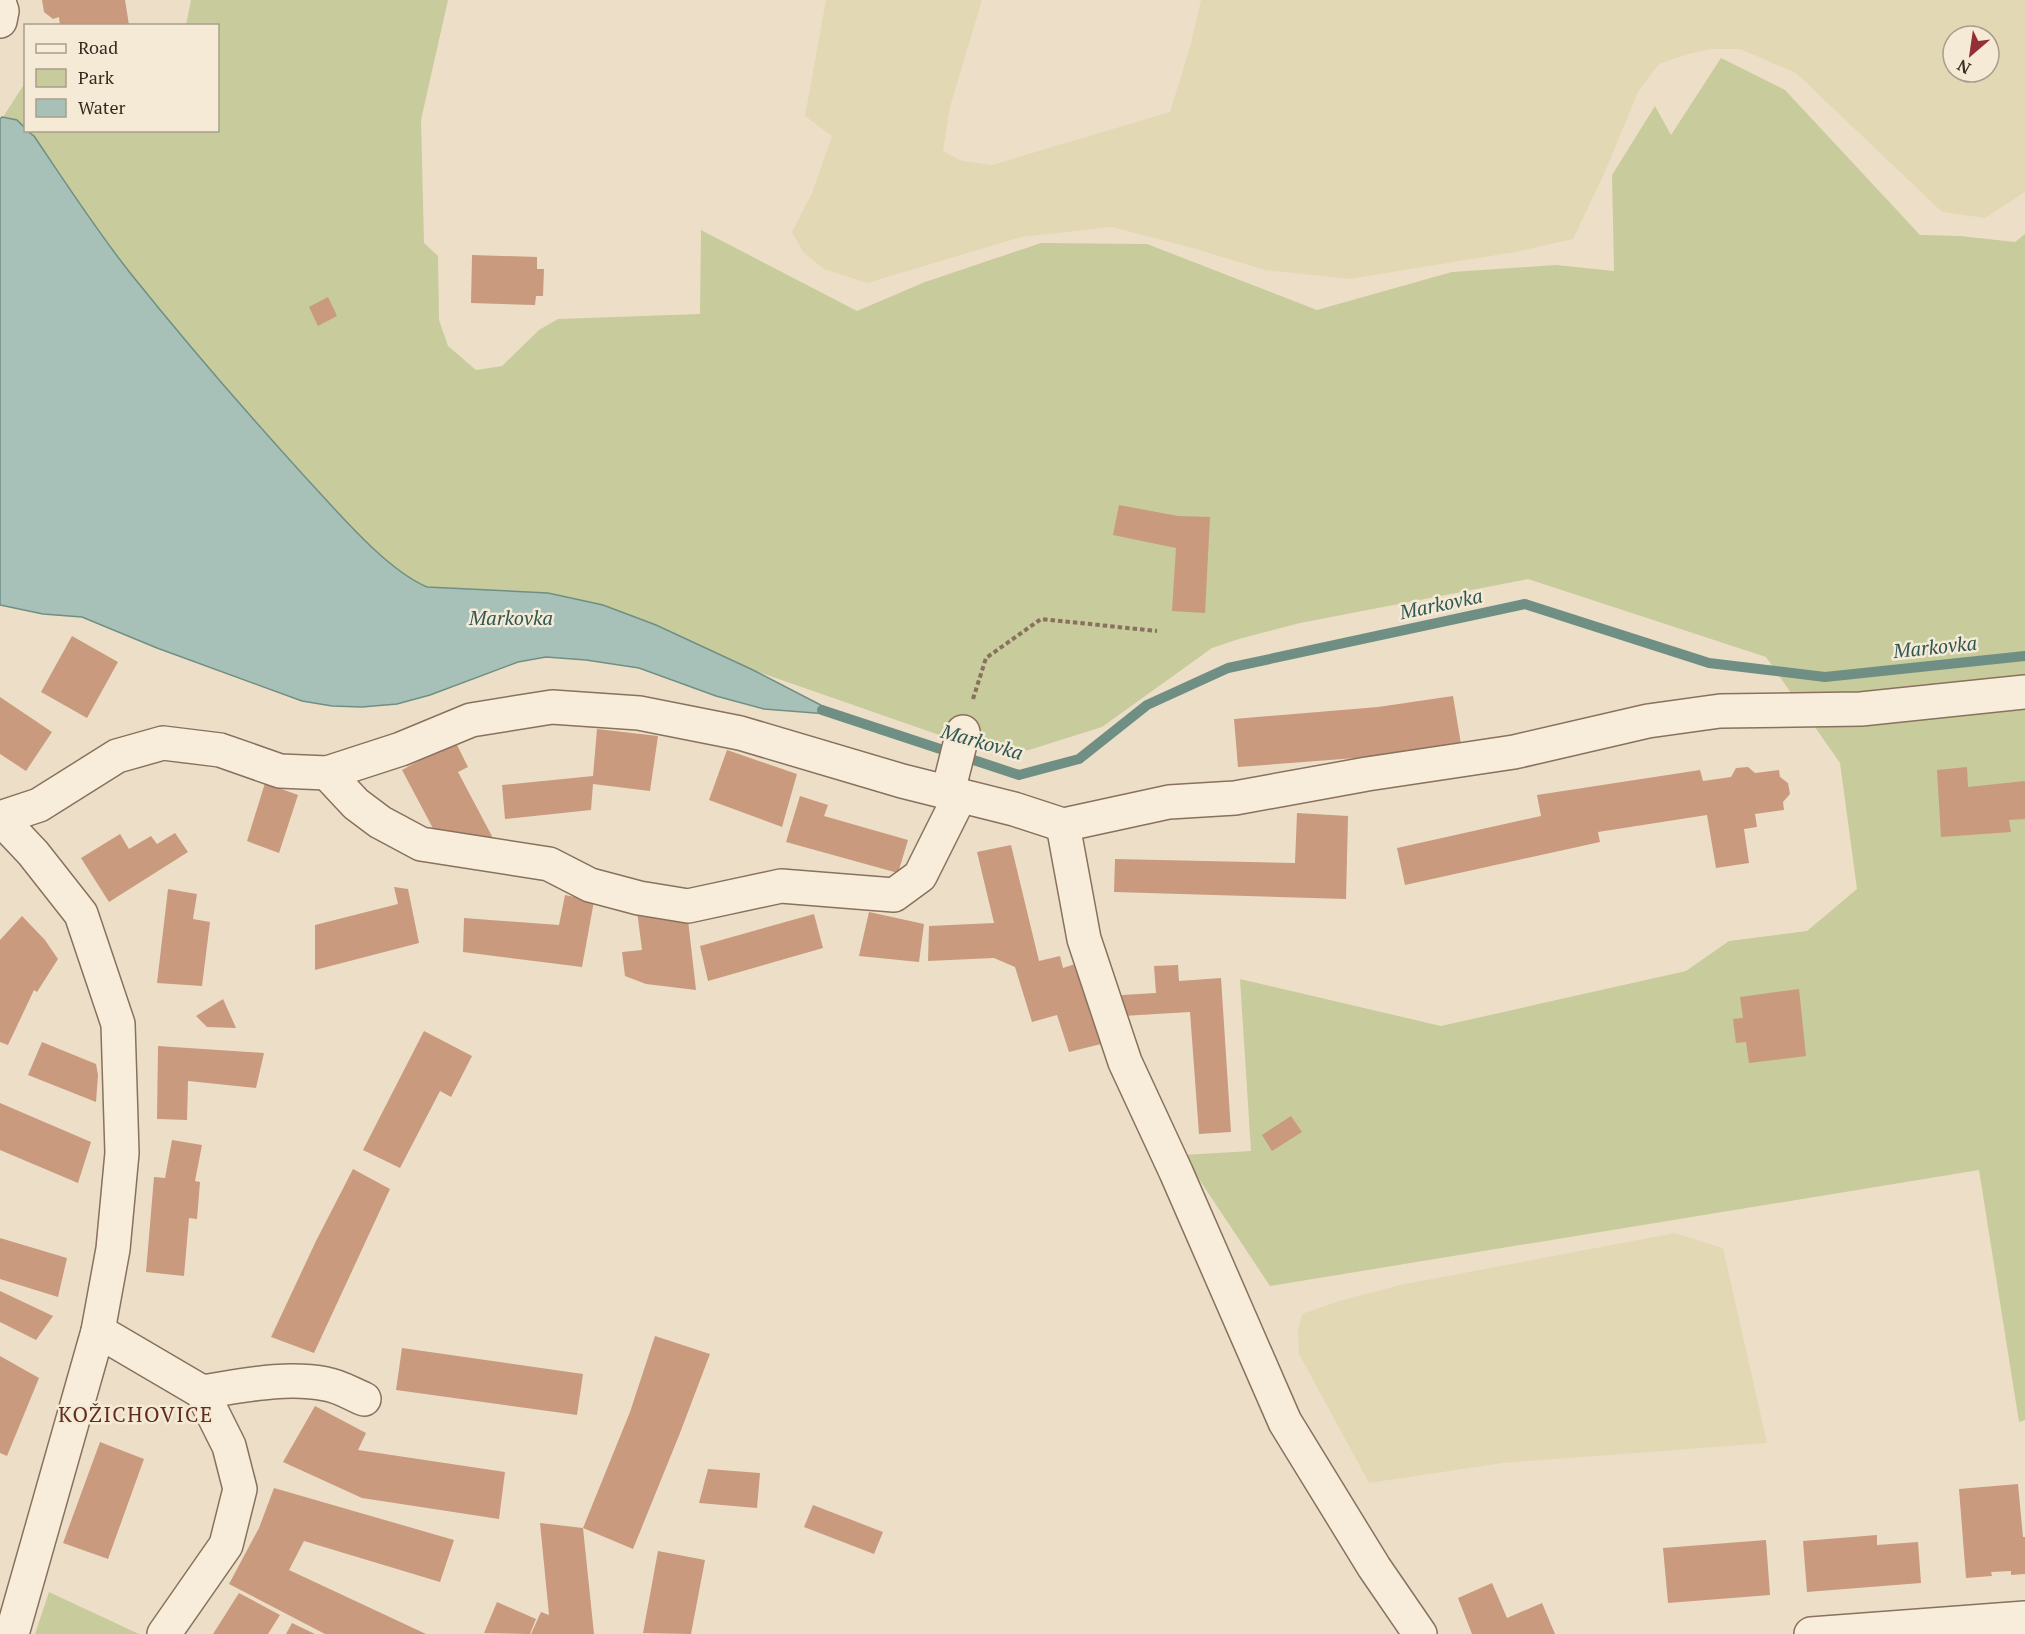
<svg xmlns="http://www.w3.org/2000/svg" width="2025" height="1634" font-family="'PT Serif',serif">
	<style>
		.farmland { fill: #e2d8b4; fill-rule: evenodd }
		.green { fill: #c8cb9b }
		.water { fill: #a8c1b8; stroke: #6f8f85; stroke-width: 1.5 }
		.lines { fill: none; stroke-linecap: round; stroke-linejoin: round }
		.stream { stroke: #6f8f85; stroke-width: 10 }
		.building { fill: #c99a7e }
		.minor-casing { stroke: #88715d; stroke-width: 36 }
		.path { stroke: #88715d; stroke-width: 4; stroke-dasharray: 4.5 3; stroke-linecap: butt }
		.minor { stroke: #f8edda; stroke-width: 33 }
		.labels { text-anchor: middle; stroke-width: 5; stroke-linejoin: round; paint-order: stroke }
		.water-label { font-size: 20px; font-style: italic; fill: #305853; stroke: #f4ead6 }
		.quarter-label { font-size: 21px; letter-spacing: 1.5px; fill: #632c21; stroke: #f4ead6 }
	</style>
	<rect width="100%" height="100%" fill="#eddfc7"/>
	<g class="farmland">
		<path d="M 826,0 L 982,0 L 950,107 L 943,151 L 962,161 L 992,165 L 1170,112 L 1190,47 L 1201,0 L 2025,0 L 2025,192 L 1985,218 L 1942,212 L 1796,73 L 1740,49 L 1711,49 L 1688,54 L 1659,64 L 1639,90 L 1604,174 L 1573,239 L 1515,252 L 1350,279 L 1265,270 L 1196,249 L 1112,227 L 1021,237 L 867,283 L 824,269 L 803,252 L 792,232 L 812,193 L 832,136 L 805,116 ZM 1953,36 L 1989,36 L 1989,72 L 1953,72 Z"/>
		<polygon points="1675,1233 1723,1248 1767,1443 1503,1463 1369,1483 1299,1354 1298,1331 1302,1314 1336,1302 1400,1285"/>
	</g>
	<g class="green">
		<path d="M 191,0 L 448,0 L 421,120 L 424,243 L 438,256 L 439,320 L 448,346 L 476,370 L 502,366 L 539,330 L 558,319 L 700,314 L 701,230 L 857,311 L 925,282 L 1041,243 L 1147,244 L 1317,310 L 1452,272 L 1556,265 L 1614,271 L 1612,175 L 1655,106 L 1671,135 L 1721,58 L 1785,90 L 1920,235 L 1960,236 L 2015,242 L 2025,234 L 2025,1420 L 2019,1422 L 1979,1170 L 1270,1286 L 1183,1155 L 1251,1151 L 1240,979 L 1441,1026 L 1686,971 L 1729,941 L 1807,931 L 1857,889 L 1840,763 L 1766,657 L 1528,579 L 1300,623 L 1239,639 L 1212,648 L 1102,727 L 1029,750 L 998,753 L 968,745 L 753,670 L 656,625 L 603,605 L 548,593 L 427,587 C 384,569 336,510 303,474 C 244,409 186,343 131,274 C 96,230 66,183 34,136 L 28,131 L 218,130 L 218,26 L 186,25 Z"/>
		<polygon points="25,83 25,128 17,120 3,117"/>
		<polygon points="49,1592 139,1634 35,1634"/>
	</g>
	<path class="water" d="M 2,117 L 17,120 L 25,128 L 26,130 L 34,136 C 65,182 96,230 131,274 C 187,344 246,412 306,478 C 338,512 385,569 427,587 L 548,593 L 603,605 L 656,625 L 753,670 L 840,715 L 764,709 L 716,696 L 639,668 L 586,660 L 546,657 L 518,662 L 430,695 L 397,704 L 362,707 L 332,706 L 302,701 L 157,648 L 82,617 L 43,614 L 0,605 L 0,119 Z"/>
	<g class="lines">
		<polyline class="stream" points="822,710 1019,775 1079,759 1147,705 1228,668 1525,604 1709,663 1825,677 2025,656"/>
	</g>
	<g class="building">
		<polygon points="42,0 125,0 129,25 60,26 59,17 53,19 44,12"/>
		<polygon points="472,255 537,257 537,269 544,269 543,296 536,296 535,305 471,303"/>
		<polygon points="328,297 337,316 318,326 309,307"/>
		<polygon points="1119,505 1178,516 1210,517 1205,613 1172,611 1176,548 1113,535"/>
		<polygon points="72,636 118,662 87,718 41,692"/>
		<polygon points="1453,696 1461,744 1382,756 1238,767 1234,719 1378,707"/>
		<polygon points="0,697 52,732 26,771 0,754"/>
		<polygon points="597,729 658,736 650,791 593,784 591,810 505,819 502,785 593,776"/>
		<polygon points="456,743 468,767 458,772 494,840 436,834 402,770 444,747"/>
		<polygon points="727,750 797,774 782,827 709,800"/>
		<polygon points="1748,767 1755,773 1779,770 1780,777 1788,783 1790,794 1783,802 1784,810 1755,814 1757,827 1744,829 1749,863 1716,868 1707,815 1598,832 1600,842 1405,885 1397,848 1541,816 1537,795 1700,770 1703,781 1731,777 1736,768"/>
		<polygon points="1967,767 1968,787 2025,781 2025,819 2009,820 2011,832 1941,837 1937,770"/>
		<polygon points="265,783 298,795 279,853 247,841"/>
		<polygon points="800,796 828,805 824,816 908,840 898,873 786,842"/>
		<polygon points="1297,813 1348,816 1346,899 1114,892 1115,859 1295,863"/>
		<polygon points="175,833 188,852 109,902 81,858 120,834 129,849 151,836 157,844"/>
		<polygon points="1011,845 1039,961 1060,956 1063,968 1075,964 1101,1044 1069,1052 1057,1015 1032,1022 1015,967 994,958 928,961 929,926 994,923 977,852"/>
		<polygon points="394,887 408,889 419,943 315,970 315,925 398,904"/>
		<polygon points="168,889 197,894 193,919 210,922 202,986 157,983"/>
		<polygon points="565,895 594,901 582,967 463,952 464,918 559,925"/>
		<polygon points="637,911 688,920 696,990 646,984 625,976 622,952 642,950"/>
		<polygon points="869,912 924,924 919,962 859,956"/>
		<polygon points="814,914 823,948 708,981 700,946"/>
		<polygon points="22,916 45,940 58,959 37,992 34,990 8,1045 0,1042 0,940"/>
		<polygon points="1178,965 1179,981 1221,978 1231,1132 1199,1134 1190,1012 1123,1016 1122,995 1156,993 1154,966"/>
		<polygon points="1799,989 1806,1056 1749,1063 1746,1042 1736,1043 1733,1019 1743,1018 1740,997"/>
		<polygon points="223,999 236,1028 207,1027 196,1016"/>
		<polygon points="424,1031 472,1056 451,1097 440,1091 400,1168 363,1150"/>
		<polygon points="42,1042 96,1064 98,1075 96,1102 28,1075"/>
		<polygon points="158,1046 264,1053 256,1088 188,1081 187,1120 157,1119"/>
		<polygon points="0,1103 91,1142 78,1183 0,1150"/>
		<polygon points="1291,1116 1302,1132 1272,1151 1262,1135"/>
		<polygon points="172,1140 202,1145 195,1181 200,1182 197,1219 189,1218 184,1276 146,1272 154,1177 165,1178"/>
		<polygon points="353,1169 390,1189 314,1353 271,1337 316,1241"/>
		<polygon points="0,1238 67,1258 58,1297 0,1279"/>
		<polygon points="0,1291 53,1316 36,1340 0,1322"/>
		<polygon points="655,1336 710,1354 680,1433 633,1549 583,1528 630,1412"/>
		<polygon points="402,1348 583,1374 577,1415 396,1390"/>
		<polygon points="0,1356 39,1378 7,1456 0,1453"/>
		<polygon points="315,1406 366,1433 358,1450 505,1472 499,1519 362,1498 283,1462"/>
		<polygon points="100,1442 144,1459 108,1559 63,1543"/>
		<polygon points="708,1469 760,1473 757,1508 699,1503"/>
		<polygon points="2018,1484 2023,1537 2025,1537 2025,1574 2011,1575 2011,1571 1991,1572 1992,1576 1966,1578 1959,1489"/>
		<polygon points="274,1488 454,1540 440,1582 304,1541 289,1570 426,1634 325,1634 229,1584 259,1528"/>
		<polygon points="813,1505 883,1532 874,1554 804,1527"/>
		<polygon points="540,1523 583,1528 594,1634 531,1634 541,1612 549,1615"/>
		<polygon points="1877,1535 1877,1545 1918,1542 1921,1583 1807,1592 1803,1541"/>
		<polygon points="1766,1540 1770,1595 1668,1603 1663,1548"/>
		<polygon points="658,1551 705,1560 691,1634 643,1633"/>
		<polygon points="1492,1583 1507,1618 1542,1603 1555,1634 1472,1634 1458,1598"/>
		<polygon points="239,1593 280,1615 268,1634 213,1634"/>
		<polygon points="497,1602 536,1619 530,1634 484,1633"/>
		<polygon points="292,1623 315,1634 286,1634"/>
	</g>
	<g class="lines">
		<defs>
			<g id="minor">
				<polyline points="0,5 2,11 0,21"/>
				<polyline points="327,773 356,804 380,822 421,844 549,864 590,885 639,898 688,906 781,886 894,895 920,876 960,796"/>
				<polyline points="948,792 963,732"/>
				<polyline points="0,818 39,805 117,756 163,743 220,750 280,771 327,773 401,749 471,720 552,707 639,713 740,733 902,781 1014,809 1063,825 1169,802 1235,798 1367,774 1514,752 1648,721 1720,711 1861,709 2025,692"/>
				<polyline points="0,818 33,853 81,914 118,1024 122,1153 113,1249 98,1331 12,1634"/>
				<polyline points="1063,825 1084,939 1125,1062 1176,1172 1285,1422 1374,1567 1420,1634"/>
				<polyline points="98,1331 202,1392 229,1446 240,1489 226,1545 164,1634"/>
				<path d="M 202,1392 C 242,1386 285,1376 326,1384 C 339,1386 352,1394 364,1399"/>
				<polyline points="1811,1634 2025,1618"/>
			</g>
		</defs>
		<use href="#minor" class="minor-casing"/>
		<polyline class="path" points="973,699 986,658 1041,619 1157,631"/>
		<use href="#minor" class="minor"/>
	</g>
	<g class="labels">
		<g class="water-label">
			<text transform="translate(1441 604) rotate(-12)" y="7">Markovka</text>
			<text x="511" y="625">Markovka</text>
			<text transform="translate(1935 647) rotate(-6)" y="7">Markovka</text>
			<text transform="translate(982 742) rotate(16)" y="7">Markovka</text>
		</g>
		<g class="quarter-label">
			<text x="136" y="1422">KOŽICHOVICE</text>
		</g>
	</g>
	<rect x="24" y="24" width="195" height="108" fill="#f4ead6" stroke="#a99e8d" stroke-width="1.5"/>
	<rect x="36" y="44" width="30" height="9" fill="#f8edda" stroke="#a99e8d" stroke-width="1.5"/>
	<text x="78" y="54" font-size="18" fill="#392b20">Road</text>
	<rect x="36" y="69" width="30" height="18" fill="#c8cb9b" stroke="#a99e8d" stroke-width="1.5"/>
	<text x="78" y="84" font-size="18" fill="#392b20">Park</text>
	<rect x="36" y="99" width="30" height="18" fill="#a8c1b8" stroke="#a99e8d" stroke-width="1.5"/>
	<text x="78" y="114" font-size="18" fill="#392b20">Water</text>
	<g transform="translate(1971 54) rotate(209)"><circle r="28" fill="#f4ead6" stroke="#a99e8d" stroke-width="1.5"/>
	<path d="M0-4.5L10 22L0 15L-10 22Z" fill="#942f35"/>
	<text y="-9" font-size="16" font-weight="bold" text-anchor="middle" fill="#392b20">N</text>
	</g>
</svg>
